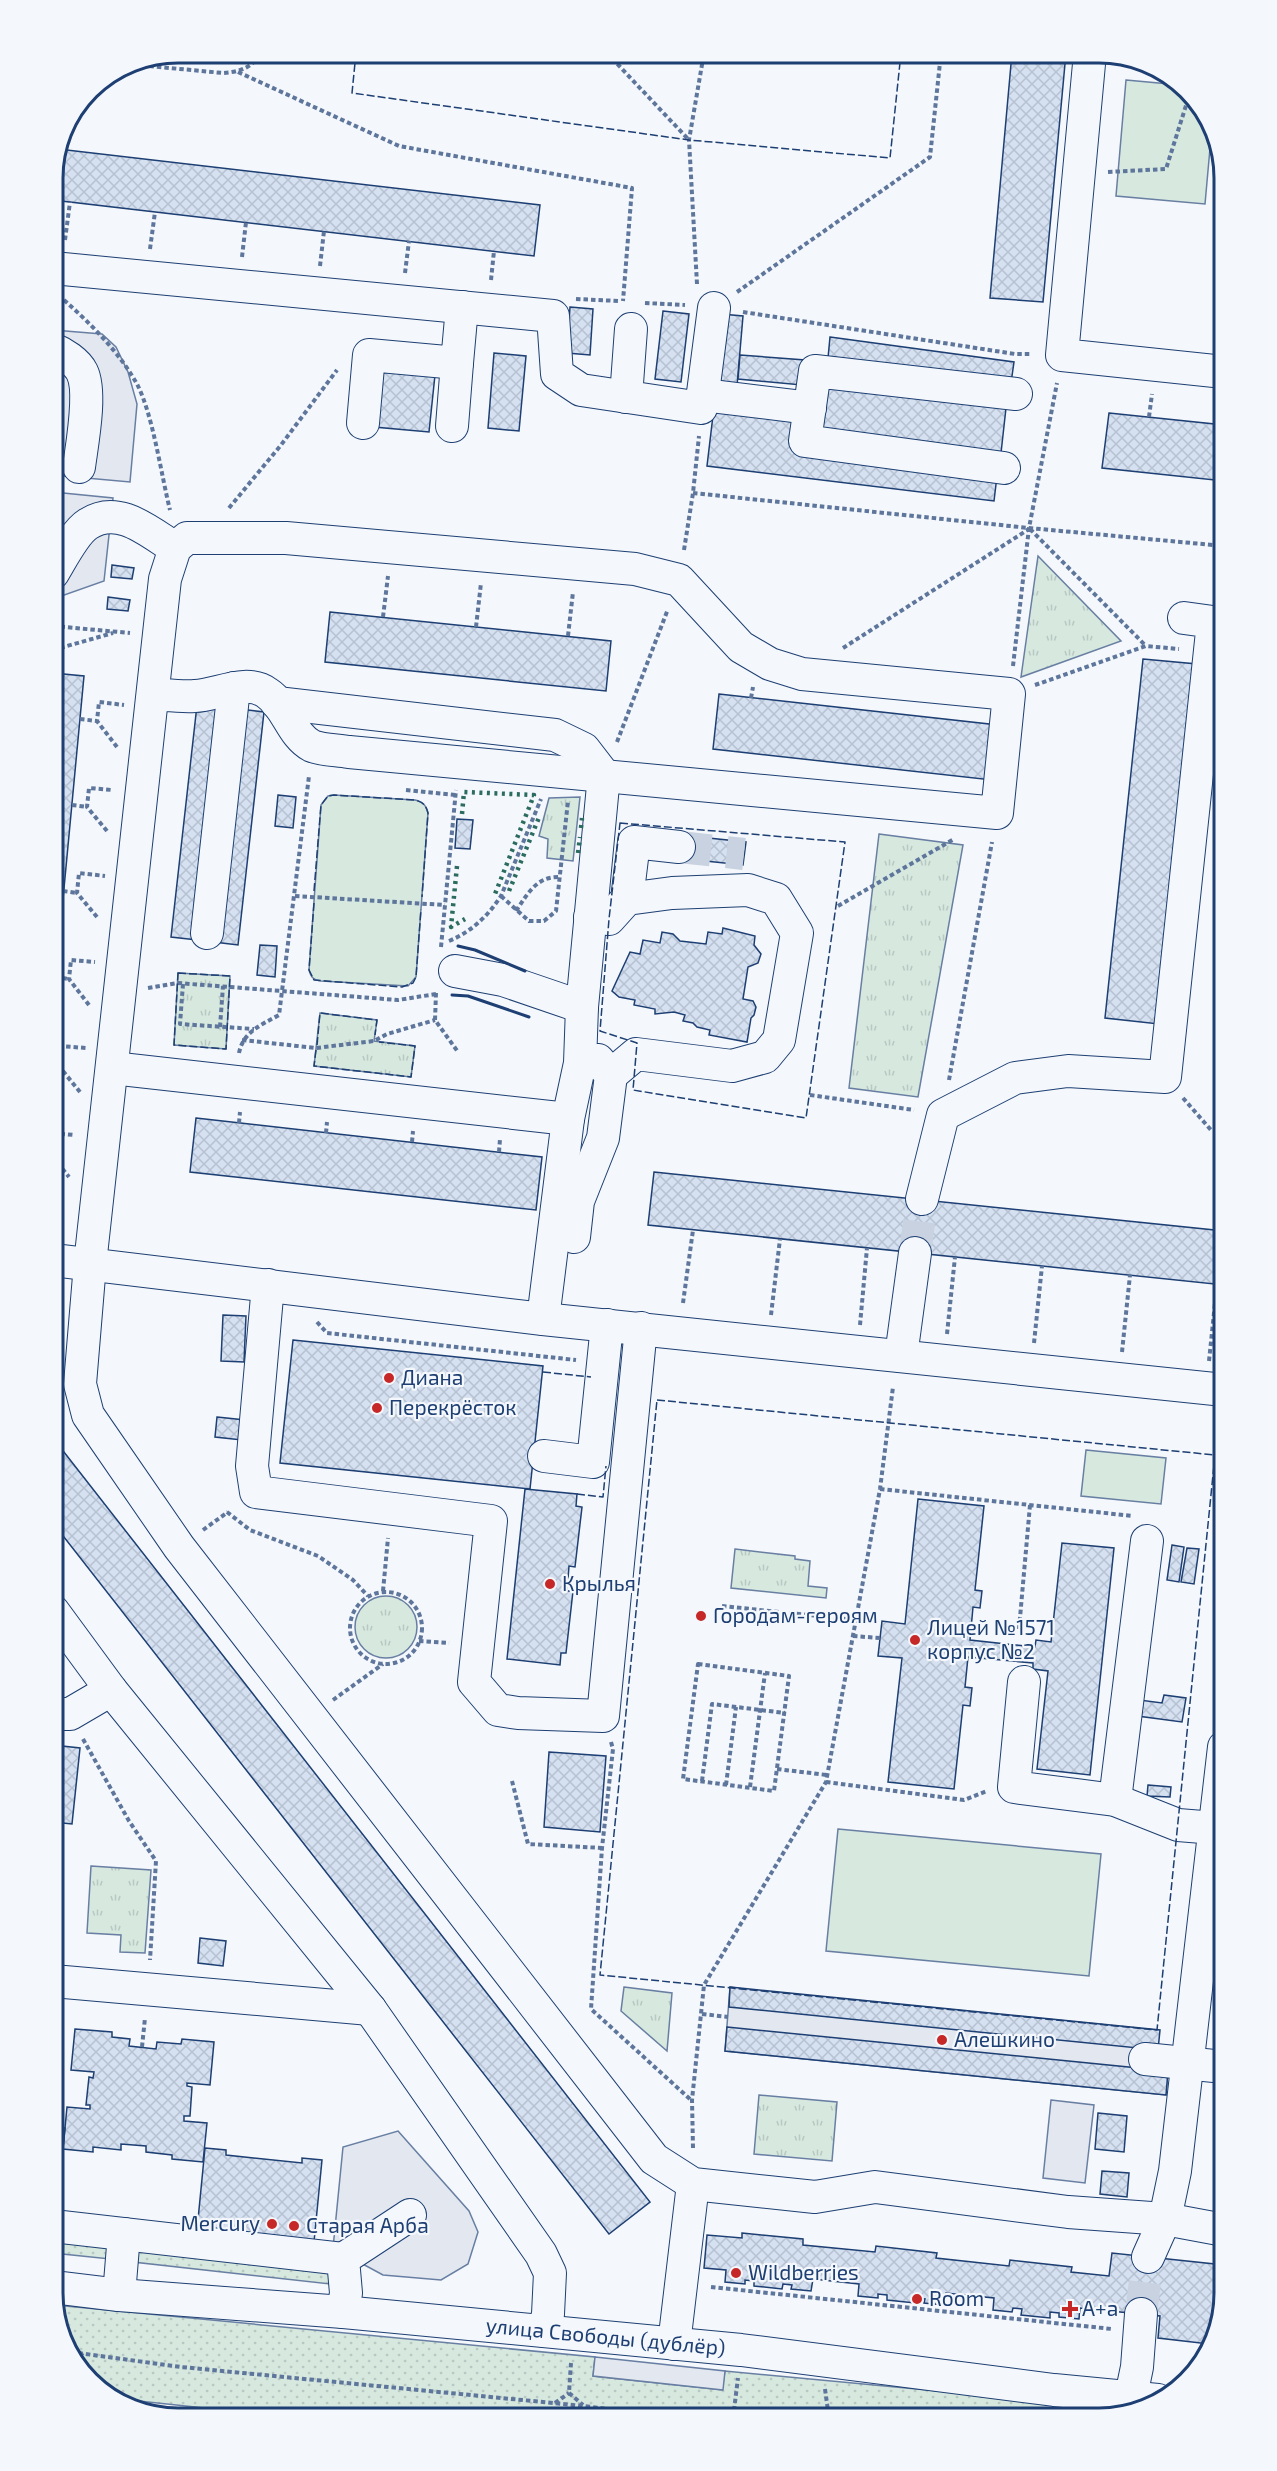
<svg xmlns="http://www.w3.org/2000/svg" width="1277" height="2471" font-family="'Exo 2',sans-serif">
	<style>
		.grass { fill: url(#grass-dots); stroke: #687fa3; stroke-width: 1.5 }
		.park { fill: url(#park-tufts); stroke: #687fa3; stroke-width: 1.5 }
		.pitch { fill: #d7e8df; stroke: #687fa3; stroke-width: 1.5 }
		.parking { fill: #e3e8f0; stroke: #687fa3; stroke-width: 1.5 }
		.building { fill: url(#building-cross-hatch); stroke: #1d3f73; stroke-width: 1.5 }
		.lines { fill: none; stroke-linecap: round; stroke-linejoin: round }
		.minor-tunnel { stroke: #c9d2e0; stroke-width: 32; stroke-dasharray: 32 16; stroke-linecap: butt }
		.minor-casing { stroke: #1d3f73; stroke-width: 34 }
		.path { stroke: #5e769c; stroke-width: 4; stroke-dasharray: 4.5 3; stroke-linecap: butt }
		.minor { stroke: #f4f7fb; stroke-width: 32 }
		.hedge { stroke: #2c6c60; stroke-width: 4.5; stroke-dasharray: 3 4.5; stroke-linecap: butt }
		.fence { stroke: #1d3f73; stroke-width: 1.5; stroke-dasharray: 8 3; stroke-linecap: butt }
		.wall { stroke: #1d3f73; stroke-width: 3 }
		.poi-dot { fill: #c62828; stroke: #f4f7fb; stroke-width: 2 }
		.labels { text-anchor: middle; stroke-width: 4.5; stroke-linejoin: round; paint-order: stroke }
		.poi-label { font-size: 21px; fill: #1d3f73; stroke: #f4f7fb; text-anchor: start }
		.street-label { font-size: 21px; fill: #1d3f73; stroke: #f4f7fb }
		.rim { fill: none; stroke: #1d3f73; stroke-width: 3 }
	</style>
	<defs>
		<pattern id="grass-dots" width="8" height="8" patternUnits="userSpaceOnUse" patternTransform="scale(1.5)"><rect width="8" height="8" fill="#d7e8df"/><path d="M2 2h.1M6 6h.1" fill="none" stroke="#b8c8c3" stroke-width="1.8" stroke-linecap="round"/></pattern>
		<pattern id="park-tufts" width="24" height="20" patternUnits="userSpaceOnUse" patternTransform="scale(1.5)"><rect width="24" height="20" fill="#d7e8df"/><path d="M3 7l-1-3M5 7V3M7 7l1-3M15 17l-1-3M17 17v-4M19 17l1-3" fill="none" stroke="#b8c8c3"/></pattern>
		<pattern id="building-cross-hatch" width="8" height="8" patternUnits="userSpaceOnUse" patternTransform="scale(1.5)"><rect width="8" height="8" fill="#d5e0f0"/><path d="M0 0l8 8M0 8l8-8" fill="none" stroke="#b6c1d1"/></pattern>
	</defs>
	<rect width="100%" height="100%" fill="#f4f7fb"/>
	<g class="grass">
		<polygon points="53,2240 112,2245 110,2259 53,2253"/>
		<polygon points="134,2249 331,2271 330,2284 133,2262"/>
		<polygon points="55,2305 595,2357 593,2376 722,2390 725,2371 1066,2403 1064,2417 1075,2418 299,2418 120,2399 102,2393 62,2341"/>
	</g>
	<g class="park">
		<polygon points="1038,556 1121,641 1021,677"/>
		<polygon points="580,797 573,861 547,858 548,839 539,836 549,798"/>
		<polygon points="879,834 963,845 918,1097 849,1088"/>
		<polygon points="178,973 230,976 226,1049 174,1045"/>
		<polygon points="320,1013 377,1020 374,1041 415,1046 411,1077 314,1066"/>
		<polygon points="735,1549 795,1556 795,1559 810,1561 808,1586 827,1588 826,1598 731,1588"/>
		<circle cx="386" cy="1627" r="31"/>
		<polygon points="91,1866 151,1870 145,1953 120,1952 121,1935 87,1933"/>
		<polygon points="624,1987 672,1993 667,2051 621,2011"/>
		<polygon points="759,2095 837,2102 832,2161 754,2154"/>
	</g>
	<g class="pitch">
		<polygon points="1126,80 1180,85 1212,126 1205,204 1116,196"/>
		<path d="M 334,795 L 415,800 C 423,802 426,805 428,813 L 416,977 L 408,986 L 321,981 C 313,980 311,977 309,970 L 321,805 L 328,796 Z"/>
		<polygon points="1086,1450 1166,1458 1161,1504 1081,1496"/>
		<polygon points="838,1829 1101,1854 1089,1976 826,1951"/>
	</g>
	<g class="parking">
		<polygon points="53,330 102,334 116,347 128,372 137,404 130,482 53,475"/>
		<polygon points="53,492 113,498 104,581 53,599"/>
		<polygon points="730,1987 1158,2050 1168,2071 1166,2095 725,2051"/>
		<polygon points="1051,2100 1094,2105 1085,2183 1043,2178"/>
		<polygon points="398,2131 469,2211 478,2232 468,2264 441,2280 383,2275 333,2248 343,2147"/>
		<polygon points="595,2357 725,2371 723,2390 593,2376"/>
		<polygon points="1066,2403 1138,2411 1099,2418 1064,2417"/>
	</g>
	<g class="building">
		<polygon points="1012,53 1066,53 1043,302 990,298"/>
		<polygon points="58,149 540,205 534,256 53,200 53,170"/>
		<polygon points="570,307 593,309 590,355 567,353"/>
		<polygon points="663,311 689,314 681,382 655,379"/>
		<polygon points="721,314 743,316 737,386 715,384"/>
		<polygon points="830,337 1014,362 1011,383 828,358"/>
		<polygon points="494,353 526,356 519,431 488,428"/>
		<polygon points="740,355 805,360 802,385 738,379"/>
		<polygon points="380,369 435,375 429,432 374,427"/>
		<polygon points="819,387 1006,408 1001,453 814,432"/>
		<polygon points="714,407 801,417 796,452 997,476 994,501 707,466"/>
		<polygon points="1109,413 1224,425 1224,481 1102,468"/>
		<polygon points="112,565 134,568 132,579 111,577"/>
		<polygon points="108,597 130,600 128,611 107,609"/>
		<polygon points="330,612 611,641 606,691 325,662"/>
		<polygon points="1143,659 1197,664 1159,1024 1105,1018"/>
		<polygon points="53,673 84,676 53,1005"/>
		<polygon points="719,694 998,725 992,780 713,749"/>
		<polygon points="197,705 223,707 197,940 171,937"/>
		<polygon points="240,709 264,712 238,945 214,942"/>
		<polygon points="278,795 296,797 293,828 275,826"/>
		<polygon points="457,819 473,820 470,849 455,848"/>
		<polygon points="680,835 746,842 743,865 677,858"/>
		<polygon points="723,928 755,936 754,945 761,954 758,963 748,967 743,999 753,1001 756,1007 754,1015 751,1018 747,1042 709,1035 710,1030 697,1027 693,1023 683,1021 685,1015 674,1012 655,1014 655,1009 634,1005 635,1000 619,997 612,991 630,952 640,954 643,940 660,943 662,932 673,934 680,941 706,944 708,932 722,934"/>
		<polygon points="260,945 277,946 275,977 257,975"/>
		<polygon points="196,1118 542,1157 536,1210 190,1172"/>
		<polygon points="654,1172 1224,1231 1224,1285 648,1225"/>
		<polygon points="223,1315 246,1316 244,1362 221,1361"/>
		<polygon points="293,1340 543,1366 530,1489 280,1463"/>
		<polygon points="217,1417 245,1420 242,1440 215,1437"/>
		<polygon points="53,1438 650,2202 609,2234 53,1523"/>
		<polygon points="525,1489 577,1494 576,1506 582,1507 575,1567 569,1566 567,1591 573,1591 566,1653 561,1653 560,1665 507,1659"/>
		<polygon points="918,1499 984,1506 975,1590 982,1591 980,1608 973,1607 970,1640 1035,1647 1036,1640 1051,1642 1062,1543 1114,1548 1090,1775 1037,1769 1048,1671 1033,1669 1033,1663 968,1657 965,1687 972,1688 970,1706 963,1705 954,1789 888,1782 902,1658 878,1656 882,1621 905,1624"/>
		<polygon points="1172,1545 1184,1547 1179,1582 1167,1580"/>
		<polygon points="1187,1548 1199,1549 1194,1584 1181,1582"/>
		<polygon points="1164,1695 1186,1698 1182,1722 1130,1715 1132,1699 1162,1703"/>
		<polygon points="53,1745 80,1748 72,1824 53,1822"/>
		<polygon points="549,1752 606,1756 600,1832 544,1827"/>
		<polygon points="1148,1785 1171,1787 1170,1797 1147,1796"/>
		<polygon points="200,1938 226,1941 223,1966 198,1963"/>
		<polygon points="730,1987 1160,2030 1158,2050 729,2007"/>
		<polygon points="727,2027 1168,2071 1166,2095 725,2051"/>
		<polygon points="75,2029 112,2032 112,2037 130,2039 129,2046 156,2049 157,2042 181,2044 182,2039 214,2042 210,2085 187,2083 187,2086 192,2087 190,2116 184,2116 184,2121 207,2123 203,2162 172,2159 172,2155 146,2152 146,2146 121,2144 121,2150 93,2147 93,2152 63,2149 67,2107 90,2109 90,2105 86,2105 89,2077 93,2078 94,2072 71,2070"/>
		<polygon points="1098,2113 1127,2116 1124,2152 1095,2149"/>
		<polygon points="53,2127 65,2128 56,2218 53,2218"/>
		<polygon points="205,2148 226,2150 226,2155 302,2163 302,2158 322,2160 314,2242 197,2230"/>
		<polygon points="1102,2171 1129,2173 1127,2197 1100,2194"/>
		<polygon points="742,2233 803,2239 803,2245 875,2252 876,2246 937,2253 936,2258 1009,2266 1010,2260 1072,2267 1071,2272 1109,2276 1112,2253 1224,2265 1224,2293 1209,2344 1158,2338 1160,2316 1080,2308 1079,2319 1059,2317 1059,2313 1050,2312 1050,2318 1021,2315 1022,2309 1013,2308 1012,2312 993,2310 994,2298 946,2293 944,2305 924,2303 925,2299 916,2298 915,2303 887,2300 887,2295 878,2294 878,2298 858,2296 859,2284 813,2279 811,2291 791,2289 792,2285 783,2284 782,2289 754,2286 754,2281 745,2280 745,2284 725,2282 726,2270 704,2268 707,2235 742,2238"/>
	</g>
	<g class="lines">
		<g class="minor-tunnel">
			<polyline points="679,847 744,854"/>
			<polyline points="915,1253 922,1199"/>
			<polyline points="1141,2314 1148,2257"/>
		</g>
		<defs>
			<g id="minor">
				<polyline points="1090,53 1062,355 1224,372"/>
				<polyline points="53,268 553,316 557,374 581,390 701,408 714,308"/>
				<path d="M 53,349 C 63,353 77,362 82,372 C 92,392 82,444 79,467"/>
				<polyline points="703,395 810,408"/>
				<polyline points="626,397 631,329"/>
				<polyline points="363,423 369,355 457,363 462,307"/>
				<polyline points="452,426 457,363"/>
				<polyline points="1004,468 805,441 815,371 1016,394"/>
				<path d="M 53,573 C 61,560 75,532 88,524 C 119,504 149,532 175,548"/>
				<path d="M 153,694 C 167,695 181,697 195,696 C 217,695 247,678 267,693 C 287,706 291,735 312,746 C 322,750 338,750 349,752 L 997,813 L 1009,694 L 802,674 L 770,664 L 741,647 L 679,580 L 635,569 L 286,538 L 187,538 L 175,548 L 165,579 L 90,1264 L 80,1384 L 88,1415 L 179,1547 L 654,2159 L 693,2184 L 815,2197 L 875,2187 L 1068,2212 L 1165,2219 L 1224,2230"/>
				<polyline points="277,703 555,735 584,749 604,775 582,1007 580,1063 568,1119"/>
				<polyline points="627,899 634,842 679,847"/>
				<polyline points="590,917 609,919 627,899 672,893 748,890 776,899 797,933 779,1040 765,1057 732,1066 636,1054 611,1075"/>
				<polyline points="207,933 234,688"/>
				<polyline points="455,971 503,980 582,1007"/>
				<polyline points="112,1068 568,1119 543,1319"/>
				<polyline points="922,1199 943,1115 1015,1078 1068,1071 1165,1077 1213,622 1184,618"/>
				<polyline points="574,1237 578,1201 603,1138 611,1075 598,1060"/>
				<polyline points="53,1260 543,1319 1224,1390"/>
				<polyline points="268,1285 252,1466 256,1492 491,1521 474,1682 498,1710 518,1713 603,1716 641,1328"/>
				<polyline points="901,1356 915,1253"/>
				<polyline points="544,1456 593,1462 607,1325"/>
				<polyline points="53,1611 111,1690 370,2009 541,2254 550,2273 548,2314 544,2331"/>
				<polyline points="1024,1682 1014,1787 1115,1800 1178,1825 1215,1828"/>
				<polyline points="53,1714 70,1714 111,1690"/>
				<polyline points="1115,1800 1147,1541"/>
				<polyline points="53,1981 370,2009"/>
				<polyline points="1145,2059 1224,2067"/>
				<polyline points="53,2226 343,2259"/>
				<polyline points="1148,2257 1165,2219 1175,2171 1224,1747"/>
				<path id="s1" d="M 53,2287 L 119,2295 L 343,2312 L 741,2350 L 1054,2390 L 1158,2400"/>
				<polyline points="119,2295 124,2234"/>
				<polyline points="343,2312 346,2293 343,2259 410,2215"/>
				<polyline points="674,2344 693,2184"/>
				<polyline points="1131,2396 1137,2367 1141,2314"/>
			</g>
		</defs>
		<use href="#minor" class="minor-casing"/>
		<g class="path">
			<polyline points="607,53 688,139"/>
			<path d="M 127,64 L 223,73 C 238,72 254,68 259,53"/>
			<polyline points="238,72 399,146 632,188 623,301"/>
			<polyline points="1108,172 1166,169 1189,96"/>
			<polyline points="65,240 70,202"/>
			<polyline points="150,249 155,212"/>
			<polyline points="242,257 246,222"/>
			<polyline points="320,266 324,231"/>
			<polyline points="405,273 409,241"/>
			<polyline points="491,280 494,251"/>
			<polyline points="697,284 689,140 704,53"/>
			<polyline points="737,292 930,157 941,53"/>
			<polyline points="576,299 619,301"/>
			<path d="M 64,300 C 91,324 119,352 137,384 C 153,415 161,474 170,510"/>
			<polyline points="645,303 685,305"/>
			<polyline points="743,312 1015,354 1032,354"/>
			<polyline points="1149,417 1152,394"/>
			<polyline points="693,493 1029,528 1224,546"/>
			<polyline points="229,508 281,445 337,370"/>
			<polyline points="1030,529 1146,646"/>
			<polyline points="684,550 693,493 699,436"/>
			<polyline points="1217,595 1222,546"/>
			<polyline points="383,617 388,576"/>
			<polyline points="53,626 130,633"/>
			<polyline points="476,627 481,583"/>
			<polyline points="568,636 573,592"/>
			<polyline points="843,648 1029,529"/>
			<polyline points="53,650 113,633"/>
			<polyline points="1013,666 1029,528 1057,383"/>
			<polyline points="1035,685 1146,646 1179,649"/>
			<polyline points="751,698 753,687"/>
			<polyline points="80,719 97,721"/>
			<polyline points="617,742 668,609"/>
			<polyline points="117,747 97,721 99,702 124,705"/>
			<polyline points="406,790 456,795"/>
			<polyline points="72,805 87,807"/>
			<polyline points="107,831 87,807 89,788 112,790"/>
			<polyline points="63,891 77,893"/>
			<polyline points="295,896 445,905"/>
			<polyline points="501,896 529,921 544,921 556,911 568,801"/>
			<polyline points="838,906 954,839"/>
			<path d="M 516,911 C 528,893 537,876 560,877"/>
			<polyline points="97,917 77,893 79,873 105,876"/>
			<path d="M 449,941 C 471,932 488,916 501,896 L 541,799"/>
			<polyline points="441,947 456,790"/>
			<polyline points="55,977 69,979"/>
			<polyline points="183,984 180,1024 254,1029"/>
			<polyline points="148,988 178,983 398,1000 436,994"/>
			<polyline points="436,993 435,1020 458,1052"/>
			<polyline points="89,1005 69,979 71,960 95,962"/>
			<polyline points="220,1027 223,986"/>
			<polyline points="242,1040 316,1048 374,1041 387,1034 435,1020"/>
			<path d="M 239,1053 C 243,1032 261,1025 279,1015 L 309,776"/>
			<polyline points="949,1080 992,842"/>
			<polyline points="80,1092 58,1065 60,1046 86,1048"/>
			<polyline points="810,1095 914,1110"/>
			<polyline points="1183,1098 1211,1130 1224,1132"/>
			<polyline points="239,1123 240,1112"/>
			<polyline points="53,1133 74,1135"/>
			<polyline points="326,1133 327,1122"/>
			<polyline points="412,1142 413,1131"/>
			<polyline points="499,1152 500,1139"/>
			<polyline points="53,1157 69,1177"/>
			<polyline points="683,1303 693,1230"/>
			<polyline points="771,1315 780,1239"/>
			<polyline points="317,1322 327,1333 576,1360"/>
			<polyline points="860,1325 867,1248"/>
			<polyline points="947,1334 955,1257"/>
			<polyline points="1034,1343 1042,1266"/>
			<polyline points="1122,1352 1130,1275"/>
			<polyline points="1209,1361 1217,1284"/>
			<polyline points="880,1489 1133,1516"/>
			<polyline points="227,1512 250,1530 318,1556 353,1580 368,1596"/>
			<polyline points="203,1530 228,1512"/>
			<polyline points="383,1591 388,1538"/>
			<circle cx="386" cy="1628" r="36"/>
			<polyline points="722,1606 856,1620"/>
			<polyline points="1019,1629 1030,1505"/>
			<polyline points="853,1636 880,1638"/>
			<polyline points="419,1641 449,1643"/>
			<polygon points="698,1664 789,1676 774,1791 683,1779"/>
			<polyline points="333,1700 383,1664"/>
			<polyline points="83,1739 129,1821 156,1861 150,1960"/>
			<polyline points="611,1742 613,1749 602,1848 591,2009 691,2100"/>
			<polyline points="777,1769 827,1775"/>
			<polyline points="512,1781 528,1844 602,1848"/>
			<polyline points="702,1781 712,1704 785,1713"/>
			<polyline points="826,1782 964,1800 987,1791"/>
			<polyline points="726,1785 736,1707"/>
			<polyline points="750,1787 765,1673"/>
			<polyline points="702,2014 728,2017"/>
			<polyline points="142,2047 145,2018"/>
			<polyline points="693,2148 692,2100 704,1985 826,1782 880,1489 893,1387"/>
			<polyline points="711,2287 1112,2329"/>
			<polyline points="71,2352 181,2367 584,2406 678,2418"/>
			<polyline points="76,2359 83,2353"/>
			<polyline points="571,2363 569,2393 583,2405"/>
			<polyline points="825,2389 829,2418"/>
			<polyline points="555,2403 569,2393"/>
			<polyline points="733,2418 738,2378"/>
			<polyline points="779,2418 795,2418"/>
		</g>
		<use href="#minor" class="minor"/>
		<g class="hedge">
			<polyline points="462,814 464,792 534,795 495,894"/>
			<polyline points="581,828 582,818"/>
			<polyline points="578,853 580,837"/>
			<polyline points="457,866 451,927 465,919"/>
			<polyline points="509,891 540,815"/>
		</g>
		<g class="fence">
			<polyline points="356,53 352,93 689,140 890,158 901,53"/>
			<polygon points="620,823 845,842 806,1118 633,1090 637,1043 600,1031 609,919"/>
			<path d="M 314,891 L 321,805 L 328,796 L 334,795 L 415,800 C 423,802 426,805 428,813 L 422,897"/>
			<polyline points="314,903 309,970 314,980 402,987 413,983 416,977 421,909"/>
			<polygon points="178,973 230,976 226,1049 174,1045"/>
			<polyline points="317,1045 320,1013 377,1020 375,1035"/>
			<polyline points="316,1050 314,1066 411,1077 415,1046 379,1042"/>
			<polyline points="1224,1112 1220,1112 1224,1072"/>
			<polyline points="543,1372 591,1377"/>
			<polygon points="657,1400 1215,1455 1157,2030 600,1975"/>
			<polyline points="577,1494 603,1497 606,1466"/>
		</g>
		<g class="wall">
			<polyline points="458,946 475,950 525,971"/>
			<polyline points="452,995 468,996 529,1017"/>
		</g>
	</g>
	<g class="poi-dot">
		<circle cx="389" cy="1378" r="6"/>
		<circle cx="377" cy="1408" r="6"/>
		<circle cx="550" cy="1584" r="6"/>
		<circle cx="701" cy="1616" r="6"/>
		<circle cx="915" cy="1640" r="6"/>
		<circle cx="942" cy="2040" r="6"/>
		<circle cx="272" cy="2224" r="6"/>
		<circle cx="294" cy="2226" r="6"/>
		<circle cx="736" cy="2273" r="6"/>
		<circle cx="917" cy="2299" r="6"/>
		<path d="M1067 2300h6v6h6v6h-6v6h-6v-6h-6v-6h6z"/>
	</g>
	<g class="labels">
		<g class="poi-label">
			<text x="401" y="1385">Диана</text>
			<text x="389" y="1415">Перекрёсток</text>
			<text x="562" y="1591">Крылья</text>
			<text x="713" y="1623">Городам-героям</text>
			<text x="927" y="1635">Лицей №1571<tspan x="927" dy="24">корпус №2</tspan></text>
			<text x="954" y="2047">Алешкино</text>
			<text x="260" y="2231" text-anchor="end">Mercury</text>
			<text x="306" y="2233">Старая Арба</text>
			<text x="748" y="2280">Wildberries</text>
			<text x="929" y="2306">Room</text>
			<text x="1082" y="2316">А+а</text>
		</g>
		<g class="street-label">
			<text dy="7" stroke="none"><textPath href="#s1" startOffset="555">улица Свободы (дублёр)</textPath></text>
		</g>
	</g>
	<path d="M0 0H1277V2471H0ZM178 63H1099A115 115 0 0 1 1214 178V2293A115 115 0 0 1 1099 2408H178A115 115 0 0 1 63 2293V178A115 115 0 0 1 178 63Z" fill="#f4f7fb" fill-rule="evenodd"/>
	<path class="rim" d="M178 63H1099A115 115 0 0 1 1214 178V2293A115 115 0 0 1 1099 2408H178A115 115 0 0 1 63 2293V178A115 115 0 0 1 178 63Z"/>
</svg>
